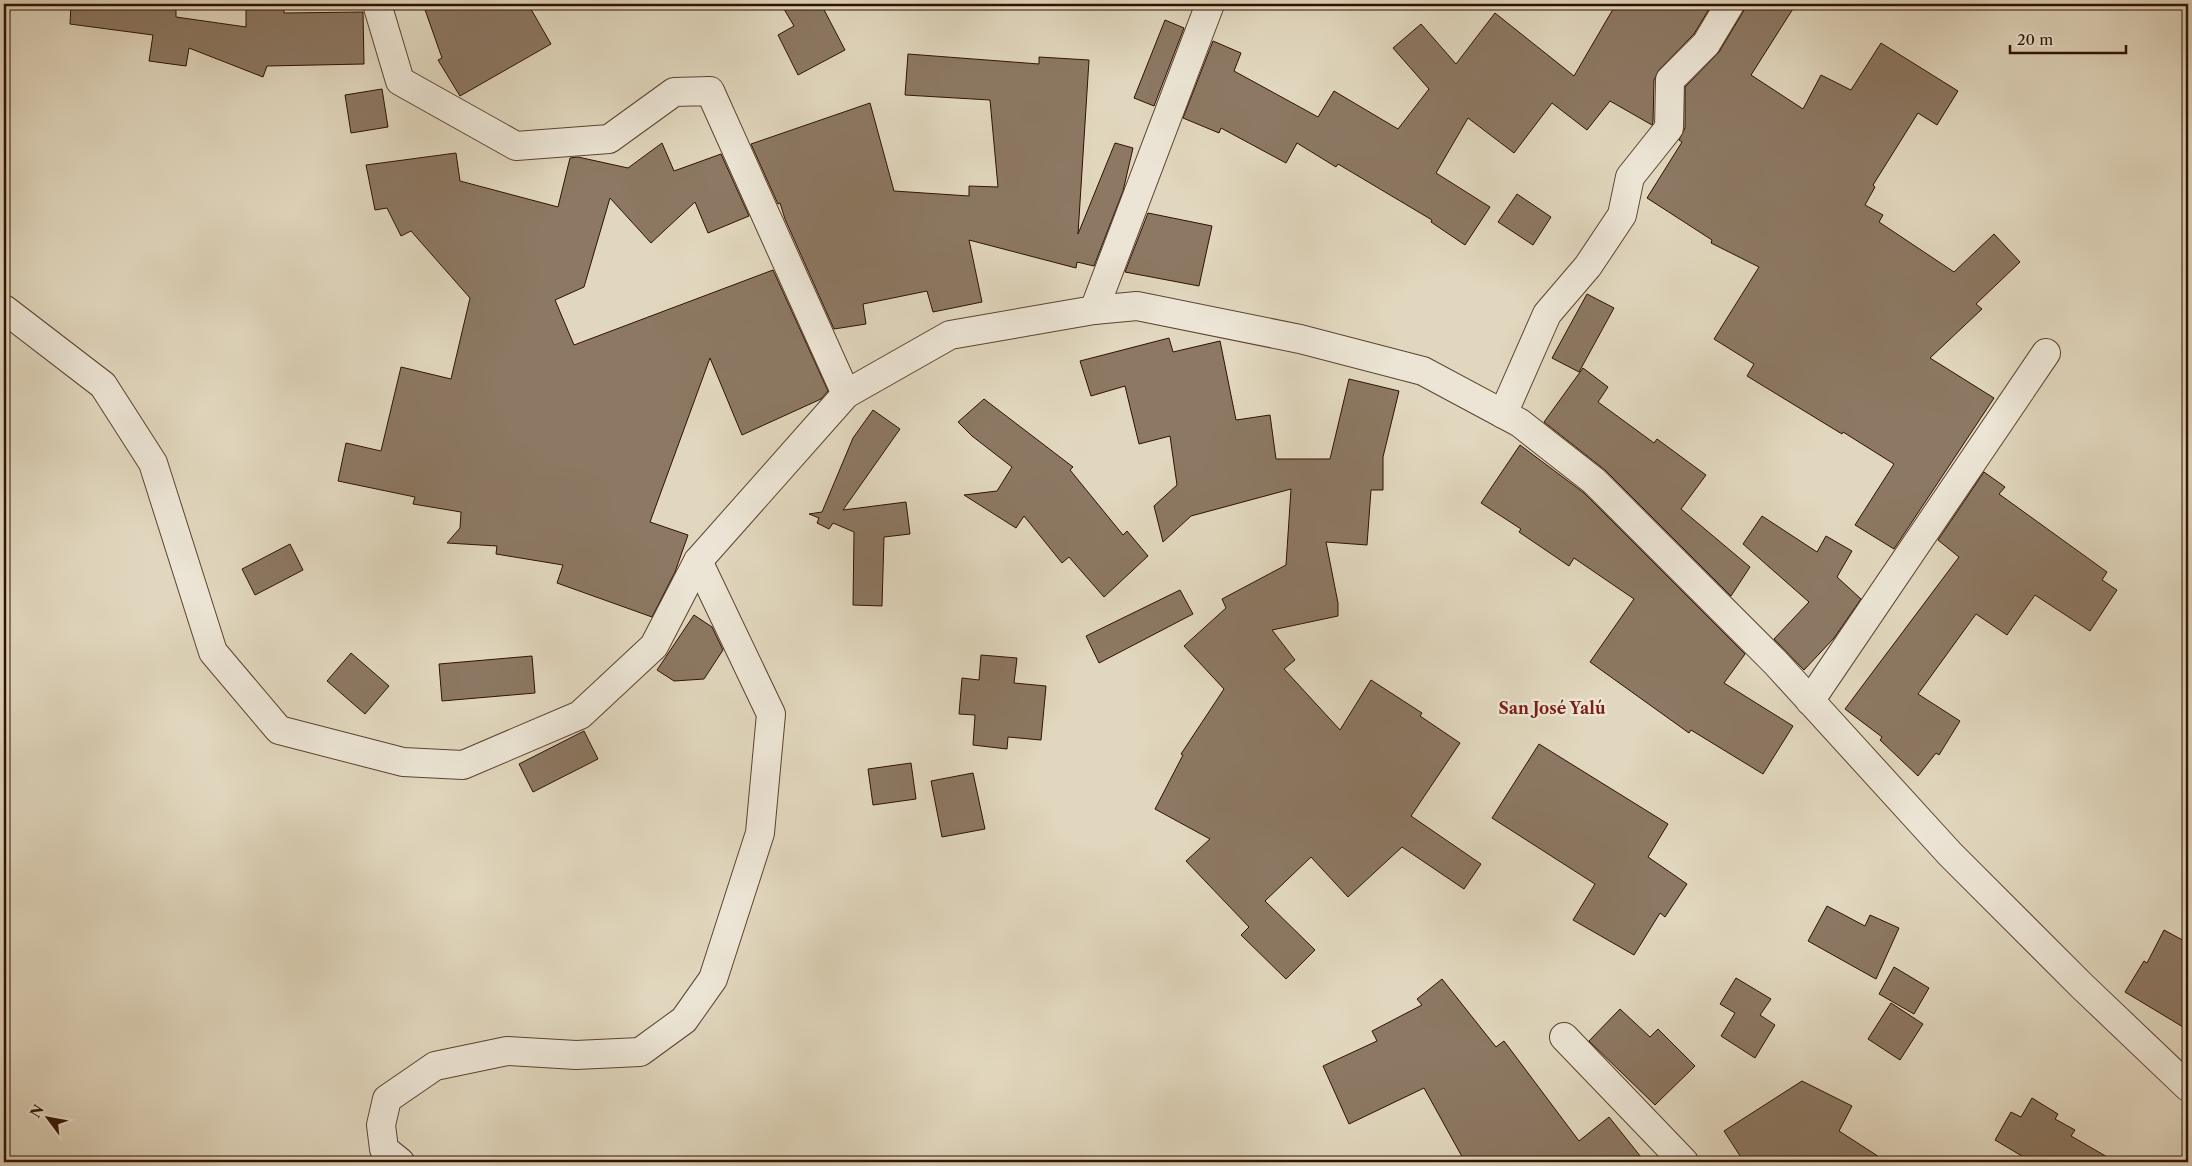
<svg xmlns="http://www.w3.org/2000/svg" width="2192" height="1166" font-family="'Libre Caslon Text',serif">
	<style>
		.building { fill: #8c7863; stroke: #2f1200 }
		.lines { fill: none; stroke-linecap: round; stroke-linejoin: round }
		.minor-casing { stroke: #5c4330; stroke-width: 30 }
		.minor { stroke: #ece5d5; stroke-width: 28 }
		.labels { text-anchor: middle; stroke-width: 5; stroke-linejoin: round; paint-order: stroke }
		.quarter-label { font-size: 16px; font-weight: bold; fill: #7a1f14; stroke: #ece5d5 }
	</style>
	<rect width="100%" height="100%" fill="#e1d7be"/>
	<filter id="stains"><feTurbulence type="fractalNoise" baseFrequency=".004" numOctaves="4"/><feColorMatrix values="0 0 0 0 .2 0 0 0 0 .09 0 0 0 0 .02 0 0 0 .5 -.17"/></filter>
	<radialGradient id="worn" r=".72"><stop offset=".6" stop-color="#630" stop-opacity="0"/><stop offset="1" stop-color="#630" stop-opacity=".3"/></radialGradient>
	<g class="building">
		<polygon points="71,4 176,4 176,17 246,27 246,4 284,4 284,13 363,12 364,64 267,66 263,77 189,48 186,66 149,61 153,35 70,24"/>
		<polygon points="423,4 528,4 551,44 460,96 438,60 442,58"/>
		<polygon points="781,4 821,4 845,50 798,75 778,35 794,26"/>
		<polygon points="1616,4 1712,4 1694,34 1659,70 1654,80 1653,122 1652,125 1610,101 1587,130 1552,103 1514,153 1468,118 1436,173 1490,207 1465,245 1431,222 1432,220 1338,164 1336,167 1297,143 1286,163 1221,128 1219,133 1183,118 1213,41 1241,53 1234,71 1318,117 1334,91 1398,129 1429,89 1393,48 1421,24 1456,64 1495,13 1574,76"/>
		<polygon points="1746,4 1796,4 1751,75 1803,109 1821,75 1851,90 1881,43 1958,91 1937,125 1918,113 1873,185 1875,187 1865,205 1883,215 1879,222 1954,272 1994,234 2020,262 1976,304 1982,309 1930,358 1994,398 1894,549 1855,525 1894,464 1843,432 1842,434 1747,376 1754,364 1714,339 1759,267 1711,243 1712,240 1647,198 1682,142 1679,140 1685,128 1685,87 1719,52 1743,12"/>
		<polygon points="1165,20 1184,28 1154,106 1134,98"/>
		<polygon points="908,54 1039,64 1039,57 1089,60 1078,234 1115,143 1133,148 1123,191 1094,266 1077,262 1076,268 969,240 982,302 933,312 927,291 863,304 866,324 834,329 785,219 780,203 778,204 751,144 870,103 894,191 969,196 969,186 998,187 990,100 905,95"/>
		<polygon points="382,89 388,127 351,133 345,95"/>
		<polygon points="662,143 674,171 721,154 749,216 708,233 695,202 651,243 610,198 584,287 555,300 574,345 773,270 828,391 821,399 742,435 710,358 650,522 688,535 675,572 652,617 557,583 563,565 496,554 497,546 447,543 460,528 461,512 413,504 415,497 338,481 346,443 381,451 401,367 451,379 470,298 411,231 401,236 387,208 375,210 366,165 456,153 460,181 558,207 570,158 578,157 628,168"/>
		<polygon points="1517,194 1551,217 1533,245 1498,222"/>
		<polygon points="1148,213 1212,226 1199,286 1125,272"/>
		<polygon points="1587,294 1614,308 1579,372 1552,358"/>
		<polygon points="1169,338 1173,352 1220,341 1236,420 1270,415 1276,459 1330,459 1349,379 1399,391 1383,457 1383,490 1371,490 1367,545 1326,542 1338,603 1338,616 1272,630 1295,660 1284,669 1340,730 1371,680 1422,713 1420,716 1460,743 1411,816 1481,864 1464,889 1402,847 1348,897 1311,857 1265,901 1315,950 1286,979 1241,935 1249,927 1186,861 1210,839 1155,809 1183,755 1181,754 1224,689 1184,646 1226,608 1222,599 1286,565 1291,489 1191,516 1163,542 1154,506 1177,485 1170,436 1139,444 1125,386 1091,396 1080,361"/>
		<polygon points="1583,368 1608,387 1598,402 1654,443 1657,439 1706,475 1681,509 1750,567 1731,596 1605,470 1544,422"/>
		<polygon points="984,399 1073,467 1070,470 1123,535 1127,531 1148,556 1104,597 1069,557 1062,563 1024,516 1016,528 964,495 997,491 1012,467 972,436 958,422"/>
		<polygon points="873,410 900,429 843,510 906,502 910,534 884,537 882,606 853,605 854,532 833,523 829,529 817,523 819,518 809,514 822,512 853,438"/>
		<polygon points="1520,445 1584,493 1745,654 1724,683 1793,726 1763,774 1691,730 1689,733 1590,662 1634,599 1574,558 1569,566 1519,532 1521,529 1481,503"/>
		<polygon points="1984,472 2005,487 1999,494 2107,572 2102,580 2117,590 2090,631 2035,595 2007,635 1976,614 1918,694 1960,721 1939,755 1936,753 1918,776 1880,740 1882,737 1845,709 1959,557 1938,540"/>
		<polygon points="1762,516 1817,552 1826,536 1852,551 1837,577 1861,599 1834,638 1804,670 1774,639 1809,602 1743,544"/>
		<polygon points="290,544 303,570 255,595 242,569"/>
		<polygon points="1180,590 1193,614 1099,663 1086,636"/>
		<polygon points="694,615 712,627 723,650 704,679 674,681 657,670"/>
		<polygon points="351,653 389,686 365,714 327,681"/>
		<polygon points="981,655 1017,658 1014,683 1046,686 1041,740 1008,737 1007,749 973,745 975,715 959,714 962,678 979,680"/>
		<polygon points="532,656 535,693 442,701 439,664"/>
		<polygon points="584,731 598,759 533,792 519,764"/>
		<polygon points="1539,744 1668,824 1648,857 1687,884 1665,917 1660,913 1634,955 1573,920 1595,884 1492,818"/>
		<polygon points="911,763 916,799 873,805 868,769"/>
		<polygon points="973,773 985,829 942,837 931,781"/>
		<polygon points="1827,906 1865,926 1870,915 1899,928 1876,979 1808,941"/>
		<polygon points="2164,930 2188,943 2188,1030 2125,992 2144,961 2147,963"/>
		<polygon points="1894,967 1929,988 1914,1014 1879,994"/>
		<polygon points="1736,978 1771,999 1760,1015 1775,1025 1755,1058 1721,1036 1735,1013 1720,1004"/>
		<polygon points="1442,979 1496,1047 1504,1041 1579,1141 1609,1117 1645,1162 1465,1162 1424,1088 1349,1124 1323,1066 1377,1041 1372,1031 1422,1005 1417,999"/>
		<polygon points="1891,1003 1923,1024 1900,1060 1868,1039"/>
		<polygon points="1620,1009 1650,1037 1658,1029 1695,1066 1655,1105 1589,1041"/>
		<polygon points="1802,1081 1852,1106 1839,1131 1887,1162 1744,1162 1724,1131"/>
		<polygon points="2032,1098 2058,1114 2055,1119 2075,1130 2071,1136 2116,1162 2032,1162 1995,1140 2011,1112 2021,1117"/>
	</g>
	<g class="lines">
		<defs>
			<g id="minor">
				<polyline points="377,4 400,81 516,146 609,139 674,92 710,91 846,394"/>
				<polyline points="4,309 103,385 153,463 213,652 279,730 403,762 463,765 580,715 654,646 698,561 846,394 950,335 1094,310 1137,306 1300,339 1423,371 1520,423 1594,481 1775,662 1950,854 2082,986 2188,1087"/>
				<polyline points="1094,310 1210,4"/>
				<polyline points="1503,414 1547,314 1588,266 1622,215 1630,177 1669,128 1670,80 1706,44 1730,4"/>
				<polyline points="1810,701 2046,353"/>
				<polyline points="1564,1037 1684,1162"/>
				<polyline points="400,1162 384,1149 381,1125 387,1099 435,1066 507,1051 576,1055 640,1052 684,1020 713,979 760,833 771,714 698,561"/>
			</g>
		</defs>
		<use href="#minor" class="minor-casing"/>
		<use href="#minor" class="minor"/>
	</g>
	<g class="labels">
		<g class="quarter-label">
			<text x="1552" y="714">San José Yalú</text>
		</g>
	</g>
	<rect width="2192" height="1166" fill="none" stroke="#e1d7be" stroke-width="20"/>
	<rect x="5" y="5" width="2182" height="1156" fill="none" stroke="#2f1200" stroke-width="2.5"/>
	<rect x="10" y="10" width="2172" height="1146" fill="none" stroke="#2f1200"/>
	<g transform="translate(48 1118) rotate(302)" stroke="#ece5d5" stroke-width="4" paint-order="stroke">
	<path d="M0-4L9 19L0 12L-9 19Z" fill="#2f1200"/>
	<text y="-8" font-size="14" font-weight="bold" text-anchor="middle" fill="#2f1200">N</text>
	</g>
	<path d="M2010 45v8h116v-8" fill="none" stroke="#2f1200" stroke-width="2.5"/>
	<text x="2017" y="45" font-size="15" fill="#2f1200" stroke="#ece5d5" stroke-width="4" paint-order="stroke">20 m</text>
	<rect width="100%" height="100%" filter="url(#stains)"/>
	<rect width="100%" height="100%" fill="url(#worn)"/>
</svg>
